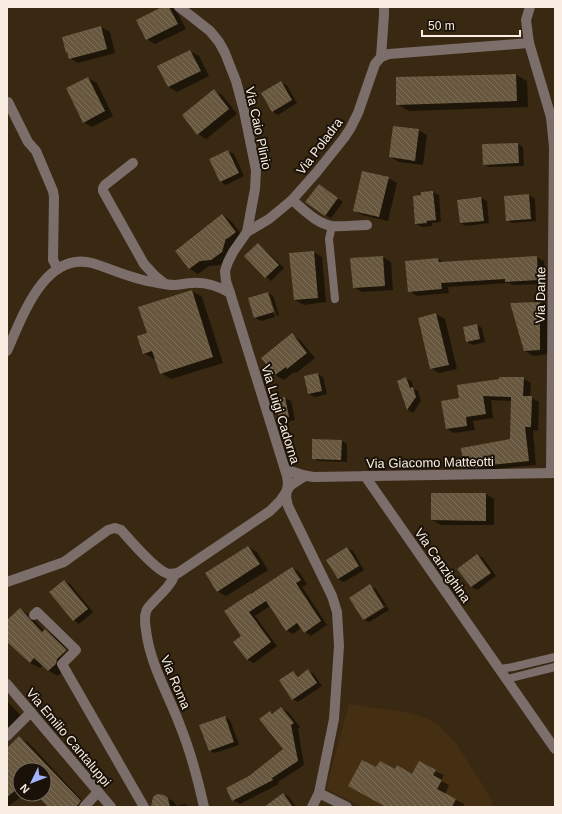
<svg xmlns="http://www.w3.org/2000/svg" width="562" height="814" font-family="Helvetica,sans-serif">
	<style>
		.built { fill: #452f13 }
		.shadow { fill: #0007 }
		.building { fill: url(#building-back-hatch) }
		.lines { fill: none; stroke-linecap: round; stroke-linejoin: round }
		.lane { stroke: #7c6e6a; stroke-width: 8 }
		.street { stroke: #7c6e6a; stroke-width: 10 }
		.labels { text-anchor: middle; stroke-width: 4; stroke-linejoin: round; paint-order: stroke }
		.street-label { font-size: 13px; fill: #f9eee1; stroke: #1a1209 }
	</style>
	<defs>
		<pattern id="building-back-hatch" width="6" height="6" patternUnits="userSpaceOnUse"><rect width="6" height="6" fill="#67573e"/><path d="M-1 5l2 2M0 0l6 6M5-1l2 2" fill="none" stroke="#7e6f5a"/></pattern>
	</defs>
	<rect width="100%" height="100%" fill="#392812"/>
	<polygon class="built" points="349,704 404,712 426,718 438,725 455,742 489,795 493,807 364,807 326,789"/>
	<g class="shadow">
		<polygon points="164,7 171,7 176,10 186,29 155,44 147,39"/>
		<polygon points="101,27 110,32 115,53 78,63 70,58 68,53 67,52 63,37"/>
		<polygon points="190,51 199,56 209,76 177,92 169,87 159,66"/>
		<polygon points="516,75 527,81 528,107 409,111 397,104"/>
		<polygon points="88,78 97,83 113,116 92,127 83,122"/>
		<polygon points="281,82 287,86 297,103 278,115 272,111"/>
		<polygon points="214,91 222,95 237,114 206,139 198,134"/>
		<polygon points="418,130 427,135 423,165 399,162 390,157"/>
		<polygon points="518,144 523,147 524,166 489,167 484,164"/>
		<polygon points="228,151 234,154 244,176 226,185 221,182"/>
		<polygon points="388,178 397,183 388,221 362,215 354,210"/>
		<polygon points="324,188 343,202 331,218 325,215"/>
		<polygon points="433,192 439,195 441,222 432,223 432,226 422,227 416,224"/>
		<polygon points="529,195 535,199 536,221 512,223 507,220"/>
		<polygon points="481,198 487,201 489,223 466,226 460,223"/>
		<polygon points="222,215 230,220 244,237 231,256 220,265 209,266 198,274 190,269 176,251"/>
		<polygon points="258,244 263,248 284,268 271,281 266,277 245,256"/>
		<polygon points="313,252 322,257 326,302 304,305 295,300"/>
		<polygon points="383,257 391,262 393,290 362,292 354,287"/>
		<polygon points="536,257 544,261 545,284 513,285 509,283 448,287 449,293 417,296 409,291 438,259 444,262"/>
		<polygon points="192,291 202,297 223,363 171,379 161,373 156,359 154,359 144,353 148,334"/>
		<polygon points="268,293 273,296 279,315 277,316 270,296 268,296 275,317 261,321 255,318"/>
		<polygon points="540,303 548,307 548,354 533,356 525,351"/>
		<polygon points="436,314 445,319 457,369 439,373 431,368"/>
		<polygon points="477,325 482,328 485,342 473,345 467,342 464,328"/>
		<polygon points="292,335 300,340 315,358 296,373 294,372 284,380 275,375"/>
		<polygon points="318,374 323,377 327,394 315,397 309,394"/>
		<polygon points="406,378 412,382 414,389 418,391 421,401 413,413 408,410 398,381"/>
		<polygon points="523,378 531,383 530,397 539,402 538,431 533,430 536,465 497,469 498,470 473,472 465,467 511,440 512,401 491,400 493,418 473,421 475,430 454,433 447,429 460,399"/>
		<polygon points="285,398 291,401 295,420 285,422 280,419"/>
		<polygon points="342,441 347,444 347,462 318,461 313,458"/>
		<polygon points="486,494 494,499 494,525 441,525 432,520"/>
		<polygon points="248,547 257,552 268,570 226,596 217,591"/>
		<polygon points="347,548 353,551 364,570 344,582 338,579"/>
		<polygon points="477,555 483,558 496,576 477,590 472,587 459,569"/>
		<polygon points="292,568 299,572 307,584 302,587 327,625 311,636 305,632 301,628 293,634 286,630 270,606 255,616 277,646 254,663 248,660 235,642 242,636 252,594"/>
		<polygon points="64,581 70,584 93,612 79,624 74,620 51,592"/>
		<polygon points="370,586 376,589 386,605 365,618 365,620 387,606 389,610 369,622 363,619"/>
		<polygon points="20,609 30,615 44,631 45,630 55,636 76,656 67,665 65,669 58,676 49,671 43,665 40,668 30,663 7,640 7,621"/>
		<polygon points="308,670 314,674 322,686 298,702 292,699 293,672 300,677"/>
		<polygon points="7,701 22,717 7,731"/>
		<polygon points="281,708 288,712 300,727 298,729 304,765 278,782 279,784 240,804 233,800 285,749 270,712 274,714"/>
		<polygon points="225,717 230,720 239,745 215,753 209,750"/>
		<polygon points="19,738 28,742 88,807 49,807 37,794 44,794 44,770 20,770 20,794 25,794 7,807 7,749"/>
		<polygon points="377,769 395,771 413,775 435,771 444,775 441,781 449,785 445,794 464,804 463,807 387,807"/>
		<polygon points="283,794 289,797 296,807 266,807"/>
		<polygon points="164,796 173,801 177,806 185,804 190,807 154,807"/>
	</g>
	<g class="building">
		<polygon points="162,7 169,7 178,24 146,40 136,20"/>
		<polygon points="101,26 107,49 69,59 67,52 66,53 62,37"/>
		<polygon points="190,50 201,71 168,87 157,66"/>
		<polygon points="516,74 517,101 396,105 396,77"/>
		<polygon points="88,77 105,111 83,123 66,88"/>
		<polygon points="281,81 292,100 272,112 261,93"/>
		<polygon points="214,89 229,109 197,135 182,115"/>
		<polygon points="393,126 419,129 415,161 389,157"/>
		<polygon points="518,143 519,163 483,165 482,144"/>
		<polygon points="228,150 239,173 220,182 209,159"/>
		<polygon points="362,171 389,177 379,217 353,211"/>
		<polygon points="319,184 338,198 325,216 305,202"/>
		<polygon points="433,191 436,220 426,221 427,223 415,224 413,196 421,195 421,192"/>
		<polygon points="529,194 531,219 506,221 504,196"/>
		<polygon points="481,197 484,221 460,223 457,200"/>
		<polygon points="222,214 236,232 227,239 226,238 222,252 211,260 200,261 189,269 175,251"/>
		<polygon points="258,243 279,265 265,278 244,256"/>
		<polygon points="314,251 318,298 294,300 289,253"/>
		<polygon points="383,256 385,286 353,288 350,258"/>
		<polygon points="537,256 538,280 505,282 505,279 441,283 442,289 408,292 405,261 438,258 439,262"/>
		<polygon points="192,290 213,357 160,374 152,351 143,354 137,336 147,333 138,307"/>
		<polygon points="268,292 274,312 254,318 248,298"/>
		<polygon points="540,302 540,350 524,351 510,303"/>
		<polygon points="436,313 449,365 430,369 418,318"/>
		<polygon points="477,324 480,339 466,342 463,327"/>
		<polygon points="292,333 307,353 287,369 286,367 275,375 261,358"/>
		<polygon points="318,373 322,391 308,394 304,376"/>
		<polygon points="406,377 410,388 413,387 416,397 407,410 397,381"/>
		<polygon points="499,377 524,377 523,396 532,396 531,427 525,427 529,461 490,465 490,466 479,468 464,468 461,448 510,439 511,397 483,396 486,414 466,417 467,426 446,429 441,401 459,398 457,385 499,379"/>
		<polygon points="285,397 289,417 279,420 275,399"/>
		<polygon points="312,439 342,440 341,460 312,459"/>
		<polygon points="431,493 486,493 486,521 431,520"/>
		<polygon points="248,546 260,564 217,592 205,573"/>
		<polygon points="347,547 359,566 338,579 326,560"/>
		<polygon points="477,554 491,573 471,587 457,569"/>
		<polygon points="292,567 301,580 296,583 321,621 304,633 297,623 286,631 266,601 249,612 271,642 247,660 233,642 241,636 224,611 251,593 251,594"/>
		<polygon points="64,580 88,609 73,621 49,592"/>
		<polygon points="370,584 384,607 363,620 349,598"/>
		<polygon points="20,608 42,632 45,629 67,650 57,659 56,664 48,671 34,658 30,663 7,642 7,620"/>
		<polygon points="308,669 317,683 292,700 279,680 293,671 298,677"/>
		<polygon points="281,707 294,723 291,725 298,761 272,778 273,780 232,801 226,788 249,776 283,749 259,719 270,711 272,714"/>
		<polygon points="225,716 234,742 209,751 199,725"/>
		<polygon points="19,736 81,801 76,807 48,807 36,794 44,794 44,770 20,770 20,787 7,797 7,748"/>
		<polygon points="362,760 376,767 380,761 395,769 397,765 412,774 419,761 436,770 433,775 442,780 437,789 456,799 452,807 386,807 348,786"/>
		<polygon points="283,793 293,807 264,807"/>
		<polygon points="157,794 164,795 168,798 170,807 151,807 153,797"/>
	</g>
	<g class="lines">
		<g class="lane">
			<polyline points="332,226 329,239 335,299"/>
			<polyline points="500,669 513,667 555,657"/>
			<polyline points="507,679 555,667"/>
		</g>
		<g class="street">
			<polyline points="179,7 191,16 210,31 219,42 225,53 236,81 244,111 256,170 255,189 247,232 233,252 228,262 225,271 226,281 230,293"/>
			<polyline points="530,7 526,20 529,43 551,117 554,147 551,473"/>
			<polyline points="381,57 384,15 384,7"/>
			<polyline points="8,102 28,142 36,151 53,191 54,197 53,260 58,269"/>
			<polyline points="133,163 105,185 103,188 103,191 144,264 155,276 165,284"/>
			<path d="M 292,200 C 303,209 317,224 332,226 C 343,227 356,225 367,225"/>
			<polyline points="247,232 269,219 292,200 316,173 344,138 350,129 358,113 375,64 381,57 389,54 529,43"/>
			<path d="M 7,351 C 22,318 44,251 92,263 C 112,269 132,279 153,282 C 160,283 167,285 174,285 C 180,285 186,283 192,283 C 206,282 218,286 230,293 L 287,476 L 288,483 L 286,497 L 288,506 L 332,596 L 337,612 L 339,646 L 334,719 L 319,793 L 312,807"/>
			<path d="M 285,469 C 295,473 303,476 314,477 L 555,473"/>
			<polyline points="365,476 555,749"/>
			<path d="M 175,574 C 171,585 163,592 155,600 C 152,604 147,607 146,612 C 144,618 145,624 146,630 C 150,665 169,695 181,728 C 191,753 198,780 204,807"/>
			<path d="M 7,582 L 64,562 L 108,530 L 115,528 L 121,530 C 130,540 157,572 169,574 C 172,574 175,573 178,573 L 270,511 L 280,501 L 290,486 L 294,483 L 305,476"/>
			<polyline points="34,615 37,612 76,650 62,664 144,807"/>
			<polyline points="7,684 111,807"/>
			<polyline points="7,736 31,712"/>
			<polyline points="319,793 347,807"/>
			<polyline points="84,807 98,792"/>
		</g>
	</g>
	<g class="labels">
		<g class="street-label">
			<text transform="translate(259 128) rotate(78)" y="5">Via Caio Plinio</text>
			<text transform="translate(319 146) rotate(-53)" y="5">Via Poladra</text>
			<text transform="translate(540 295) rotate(-89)" y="5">Via Dante</text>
			<text transform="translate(281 414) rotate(73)" y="5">Via Luigi Cadorna</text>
			<text transform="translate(430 462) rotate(-1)" y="5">Via Giacomo Matteotti</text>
			<text transform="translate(443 565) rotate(55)" y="5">Via Canzighina</text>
			<text transform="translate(176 682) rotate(67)" y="5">Via Roma</text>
			<text transform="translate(69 737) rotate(50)" y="5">Via Emilio Cantaluppi</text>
		</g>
	</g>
	<rect width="562" height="814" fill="none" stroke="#f9eee1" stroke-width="16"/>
	<g transform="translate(32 782) rotate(227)"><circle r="19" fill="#1a1209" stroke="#736a5f"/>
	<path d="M0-3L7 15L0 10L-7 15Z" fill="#a2b2fd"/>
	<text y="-6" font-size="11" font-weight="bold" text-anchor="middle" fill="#f9eee1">N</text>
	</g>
	<path d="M422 30v6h98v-6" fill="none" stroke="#f9eee1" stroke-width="2"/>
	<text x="428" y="30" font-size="12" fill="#f9eee1" stroke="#1a1209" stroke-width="3" paint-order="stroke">50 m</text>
</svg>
